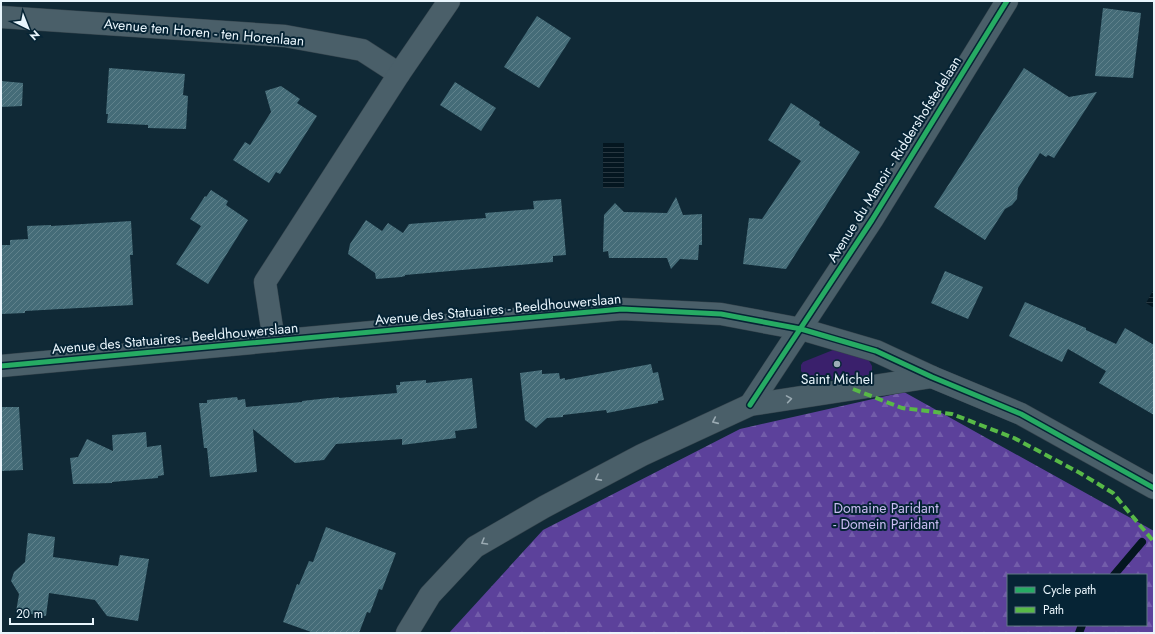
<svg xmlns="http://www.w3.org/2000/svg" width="1155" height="634" font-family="Jost,sans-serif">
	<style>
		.green { fill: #3a206c }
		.forest { fill: url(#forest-firs); fill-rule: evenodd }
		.water { fill: url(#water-rules) }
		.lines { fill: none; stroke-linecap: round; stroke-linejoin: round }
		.stream { stroke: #041620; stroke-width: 8 }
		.building { fill: url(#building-hatch) }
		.street-casing { stroke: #35444d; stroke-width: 23 }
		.street { stroke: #4a5f69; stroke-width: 22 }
		.quiet { stroke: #58b947; stroke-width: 4; stroke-dasharray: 8 4; stroke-linecap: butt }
		.cycleway-casing { stroke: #062435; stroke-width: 8 }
		.cycleway { stroke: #26ab63; stroke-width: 5 }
		.oneway { stroke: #9aaab2 }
		.poi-dot { fill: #9daeb7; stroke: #062435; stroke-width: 1.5 }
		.labels { text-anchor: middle; stroke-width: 4; stroke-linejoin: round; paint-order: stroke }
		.street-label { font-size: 14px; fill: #e9f5fc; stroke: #062435 }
		.poi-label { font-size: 14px; fill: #e9f5fc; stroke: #062435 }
		.park-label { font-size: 14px; fill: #c9bcf1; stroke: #062435 }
	</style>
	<defs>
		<pattern id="forest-firs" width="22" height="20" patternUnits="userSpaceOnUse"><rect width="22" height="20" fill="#5c419b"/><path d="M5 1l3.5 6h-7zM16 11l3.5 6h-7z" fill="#735daa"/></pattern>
		<pattern id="water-rules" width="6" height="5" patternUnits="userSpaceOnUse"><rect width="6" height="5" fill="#041620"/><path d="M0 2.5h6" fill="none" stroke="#293841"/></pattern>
		<pattern id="building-hatch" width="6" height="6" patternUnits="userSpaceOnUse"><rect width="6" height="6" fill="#456c78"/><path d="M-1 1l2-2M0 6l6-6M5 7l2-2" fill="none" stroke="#60828c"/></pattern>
	</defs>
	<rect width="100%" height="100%" fill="#102936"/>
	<polygon class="green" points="833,350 838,350 868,359 872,366 872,371 866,377 815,381 811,380 806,377 801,371 801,365 803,362"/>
	<path class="forest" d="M 904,392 L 1154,531 L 1154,633 L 449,633 L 543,530 L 740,429 ZM 1008,575 L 1146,575 L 1146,625 L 1008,625 Z"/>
	<g class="water">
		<rect x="603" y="143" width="21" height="45"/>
		<polygon points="1154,289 1154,308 1146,303"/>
	</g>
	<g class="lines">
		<g class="stream">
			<polyline points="1114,575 1142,542"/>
			<polyline points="1079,633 1082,625"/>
		</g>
	</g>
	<g class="building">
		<polygon points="1103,8 1141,13 1133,78 1095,76"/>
		<polygon points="537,16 571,38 539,88 504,67"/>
		<polygon points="109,68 185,74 183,95 188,96 186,129 148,128 148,125 107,123 108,114 106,114"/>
		<polygon points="1024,68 1069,97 1097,92 1054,158 1048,155 1046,157 1040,153 1018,188 1017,199 1012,205 1005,209 985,240 934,207"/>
		<polygon points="1,81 23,83 22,106 1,107"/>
		<polygon points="455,82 496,108 481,131 440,105"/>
		<polygon points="281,86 300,99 297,103 317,116 280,174 276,172 269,183 233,160 245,142 250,145 271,112 265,91"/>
		<polygon points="791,103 820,122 819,125 860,152 786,269 743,264 749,218 762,219 801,161 768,140"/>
		<polygon points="211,190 228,201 226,205 248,220 208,284 176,264 201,226 190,219 205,196 206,197"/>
		<polygon points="676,197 683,215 702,214 702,245 699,245 698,260 680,259 671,269 667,258 609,258 608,251 603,252 604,215 615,203 624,212 667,213"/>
		<polygon points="561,199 566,255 553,256 553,262 405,275 405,276 401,277 376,279 375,273 348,254 350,244 366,220 382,231 388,223 403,233 409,224 486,218 485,213 534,209 533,201"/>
		<polygon points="131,221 133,255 130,255 133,305 25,311 25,313 1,314 1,245 10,245 10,240 28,239 27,226 51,225 51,226"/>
		<polygon points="945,271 983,287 968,319 931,303"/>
		<polygon points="1025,302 1086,328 1086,330 1116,344 1125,328 1154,345 1154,415 1099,383 1106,371 1068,349 1062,362 1009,336"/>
		<polygon points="651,364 653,373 658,372 664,400 658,401 658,403 607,413 606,410 563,415 563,417 547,418 536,428 525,420 520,373 542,370 542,374 559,373 560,379 565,378 565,380"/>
		<polygon points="472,378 477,428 455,431 456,438 402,445 402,439 336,444 324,460 295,463 253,429 257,472 210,477 207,448 204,448 199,403 207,403 207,400 237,397 238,400 245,399 246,407 302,402 302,401 320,399 339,397 339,398 397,393 396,385 400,385 400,382 426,380 426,383"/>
		<polygon points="1,407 19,407 23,470 1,471"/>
		<polygon points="146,432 147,447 161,445 164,475 158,476 158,478 112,482 112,483 73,484 70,458 78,457 87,439 113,451 112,435"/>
		<polygon points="326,527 396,553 382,590 379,589 370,613 367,612 359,633 314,633 283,622 297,584 299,585 309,561 313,562"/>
		<polygon points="28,533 55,537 53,557 118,566 120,555 149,559 138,621 107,616 95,600 49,593 46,616 16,612 19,594 11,581 14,572 25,562"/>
	</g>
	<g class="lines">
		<defs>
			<g id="street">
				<polyline points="1,17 285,36 362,50 399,74"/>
				<polyline points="274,341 265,282 399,74 449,1"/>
				<polyline points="1,366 622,309 721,314 801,329 876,351 932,377 1021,414 1154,488"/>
				<polyline points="750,405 872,220 1007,1"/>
				<polyline points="407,633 430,595 475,547 544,507 642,455 750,405 932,377"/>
			</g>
		</defs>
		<use href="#street" class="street-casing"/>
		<use href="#street" class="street"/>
		<polyline class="quiet" points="853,389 902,408 952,414 1014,438 1080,473 1113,493 1154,542"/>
		<defs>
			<g id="cycleway">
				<polyline points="1,366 622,309 721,314 801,329 876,351 932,377 1021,414 1154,488"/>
				<polyline points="750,405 872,220 1007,1"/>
			</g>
		</defs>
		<use href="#cycleway" class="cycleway-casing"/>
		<use href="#cycleway" class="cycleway"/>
	</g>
	<defs><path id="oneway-chevron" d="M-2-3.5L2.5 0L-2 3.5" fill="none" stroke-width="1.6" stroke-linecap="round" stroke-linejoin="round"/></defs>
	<g class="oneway">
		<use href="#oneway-chevron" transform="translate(789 399) rotate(-9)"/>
		<use href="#oneway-chevron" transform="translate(715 421) rotate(156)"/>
		<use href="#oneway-chevron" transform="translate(598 478) rotate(152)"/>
		<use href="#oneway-chevron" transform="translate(484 542) rotate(150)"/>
	</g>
	<circle class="poi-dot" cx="837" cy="364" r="4"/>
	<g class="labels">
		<g class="street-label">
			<text transform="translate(204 32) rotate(5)" y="5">Avenue ten Horen - ten Horenlaan</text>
			<text transform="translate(894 159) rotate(-58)" y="5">Avenue du Manoir - Riddershofstedelaan</text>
			<text transform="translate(498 309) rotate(-5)" y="5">Avenue des Statuaires - Beeldhouwerslaan</text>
			<text transform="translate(175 338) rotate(-5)" y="5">Avenue des Statuaires - Beeldhouwerslaan</text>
		</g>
		<g class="poi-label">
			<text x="837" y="384">Saint Michel</text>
		</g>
		<g class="park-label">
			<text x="886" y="513">Domaine Paridant<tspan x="886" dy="16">- Domein Paridant</tspan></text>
		</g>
	</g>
	<rect width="1155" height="634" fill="none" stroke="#e9f5fc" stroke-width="4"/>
	<rect x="1007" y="574" width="140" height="52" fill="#062435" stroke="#617885"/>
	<rect x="1015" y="587" width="20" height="6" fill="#26ab63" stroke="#617885"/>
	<text x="1043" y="594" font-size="12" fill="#e9f5fc">Cycle path</text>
	<rect x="1015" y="607" width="20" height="6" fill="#58b947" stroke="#617885"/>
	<text x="1043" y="614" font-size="12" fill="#e9f5fc">Path</text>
	<g transform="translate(28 28) rotate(137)" stroke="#062435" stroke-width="3" paint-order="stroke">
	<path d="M0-3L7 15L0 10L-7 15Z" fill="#e9f5fc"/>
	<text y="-6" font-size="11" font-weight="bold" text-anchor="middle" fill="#e9f5fc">N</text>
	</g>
	<path d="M10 618v6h83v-6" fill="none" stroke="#e9f5fc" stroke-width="2"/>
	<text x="16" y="618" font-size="12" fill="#e9f5fc" stroke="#062435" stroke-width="3" paint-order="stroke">20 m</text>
</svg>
